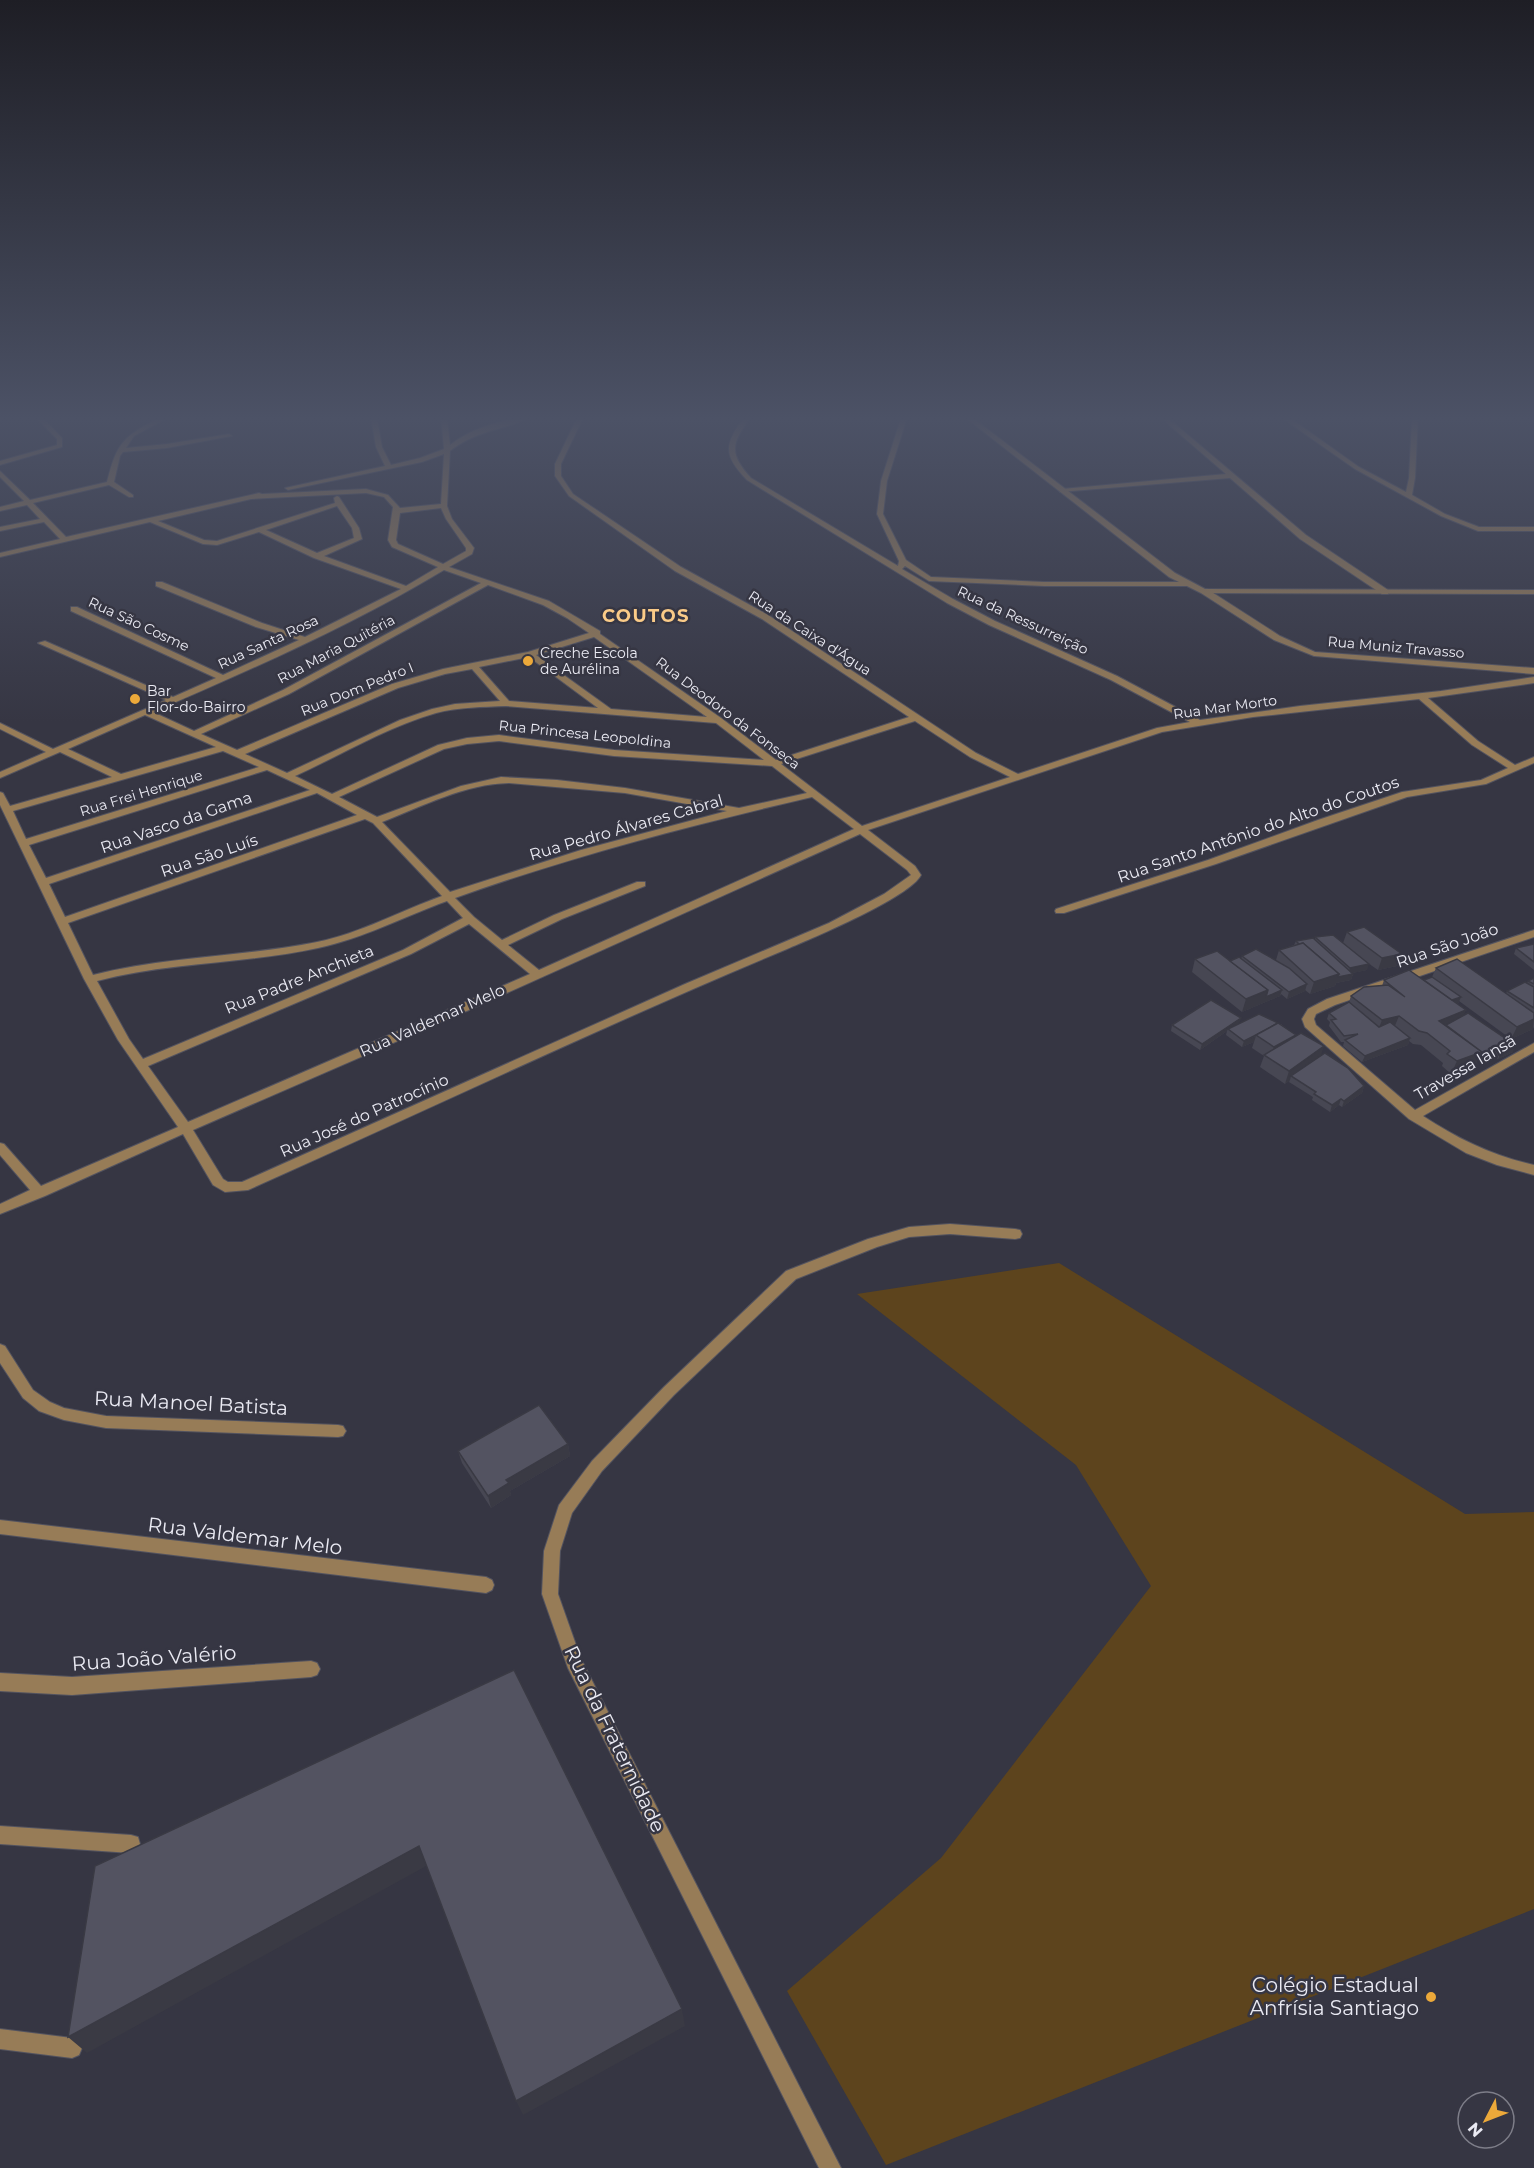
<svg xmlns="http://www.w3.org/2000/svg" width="1534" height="2168" font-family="Montserrat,sans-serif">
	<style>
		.green { fill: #5d441d }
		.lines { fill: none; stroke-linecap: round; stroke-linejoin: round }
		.minor-casing { stroke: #53535f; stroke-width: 2 }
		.tertiary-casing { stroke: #53535f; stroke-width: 2 }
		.minor { fill: #977c57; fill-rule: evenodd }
		.tertiary { fill: #977c57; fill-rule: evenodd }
		.wall { fill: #474753 }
		.shaded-wall { fill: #3a3a44 }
		.building { fill: #535361; stroke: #3a3a44; stroke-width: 1.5 }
		.poi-dot { fill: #eca93a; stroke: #363643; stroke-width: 2 }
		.labels { text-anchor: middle; stroke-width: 5; stroke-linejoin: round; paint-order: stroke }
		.far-street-label { font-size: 14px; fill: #eaeaf3; stroke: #363643 }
		.far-poi-label { font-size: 14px; fill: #eaeaf3; stroke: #363643; text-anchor: start }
		.street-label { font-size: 16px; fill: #eaeaf3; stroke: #363643 }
		.far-district-label { font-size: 18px; font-weight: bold; letter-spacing: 1.5px; fill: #facb88; stroke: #363643 }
		.near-street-label { font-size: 20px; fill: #eaeaf3; stroke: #363643 }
		.near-poi-label { font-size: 20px; fill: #eaeaf3; stroke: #363643; text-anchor: end }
	</style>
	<rect width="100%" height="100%" fill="#363643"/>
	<polygon class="green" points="1059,1263 1465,1514 1534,1512 1534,1909 886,2165 787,1991 941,1858 1151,1586 1076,1465 857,1294"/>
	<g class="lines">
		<defs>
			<g id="minor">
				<polygon points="36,418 43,418 62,438 62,447 0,465 0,461 57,445 57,439"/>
				<path d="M 159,418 L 167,418 L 134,436 L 126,448 L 167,444 L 229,434 L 232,436 L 167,448 L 123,452 L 120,456 L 114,482 L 133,495 L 133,497 L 129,497 L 109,485 L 33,503 L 66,537 L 259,493 L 262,494 L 366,489 L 388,495 L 400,508 L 441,504 L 444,454 L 422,462 L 288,490 L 285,488 L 385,466 L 376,447 L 371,418 L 377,418 L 382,447 L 391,465 L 420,458 L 444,449 L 441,418 L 447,418 L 450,445 C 470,429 503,418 529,418 C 501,431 477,430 450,451 L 447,506 L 452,519 L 474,548 L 472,554 L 449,567 L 549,601 L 600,631 L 600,634 L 721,718 L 776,760 L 909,717 L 762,619 L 675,571 L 569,496 L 555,476 L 555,464 L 577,418 L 583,418 L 561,464 L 561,476 L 573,494 L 681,567 L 768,615 L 976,753 L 1018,774 L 1157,728 L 1190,722 L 1111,680 L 989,625 L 947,603 L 747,480 C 724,456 723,445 744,418 L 750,418 C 731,444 729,454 751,478 L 898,566 L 899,561 L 877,514 L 881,481 L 901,418 L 907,418 L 887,481 L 883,514 L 906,560 L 931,577 L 1044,582 L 1188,582 L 1192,584 L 1188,586 L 1044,586 L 929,581 L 905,566 L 902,569 L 953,599 L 995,621 L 1117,676 L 1200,720 L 1300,706 L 1441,691 L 1534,677 L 1534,683 L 1428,698 L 1478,741 L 1515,765 L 1534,757 L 1534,763 L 1486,784 L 1407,797 L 1216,864 L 1064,913 L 1056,913 L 1055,911 L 1056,909 L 1208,860 L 1318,820 L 1402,792 L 1481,780 L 1508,768 L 1472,745 L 1419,699 L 1253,717 L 1162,732 L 868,830 L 915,866 L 921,875 C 910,897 813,938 787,949 C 605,1025 427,1110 248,1190 L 225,1192 L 213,1185 L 183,1134 L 45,1196 L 0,1214 L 0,1204 L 30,1190 L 0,1155 L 0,1143 L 4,1144 L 41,1186 L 178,1127 L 118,1040 L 84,979 L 0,805 L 0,792 L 3,793 L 10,806 L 112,777 L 60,752 L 0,778 L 0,772 L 46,752 L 0,729 L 0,723 L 53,749 L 166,700 L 38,643 L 45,641 L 173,697 L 216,678 L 71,611 L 71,607 L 77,607 L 223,675 L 299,640 L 256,627 L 156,586 L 156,582 L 162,582 L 262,623 L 305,637 L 401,589 L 314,558 L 259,532 L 217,545 L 203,544 L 150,522 L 0,557 L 0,553 L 60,539 L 44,522 L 0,531 L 0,527 L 40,519 L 27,505 L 0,511 L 0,507 L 24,501 L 0,477 L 0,471 L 30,500 L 107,482 C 117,442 123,437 159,418 ZM 366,493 L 384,497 L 393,507 L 388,540 L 392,547 L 438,567 L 406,586 L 324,556 L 362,539 L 359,528 L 339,497 L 337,496 L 334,498 L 335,503 L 217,541 L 204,540 L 158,521 L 251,499 ZM 337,506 L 352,528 L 354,538 L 317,553 L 266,530 ZM 441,508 L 446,519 L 466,548 L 466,551 L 443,564 L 398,544 L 396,540 L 400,513 ZM 444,570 L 481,583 L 283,690 L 194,731 L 153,712 C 252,669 351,626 444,570 ZM 488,585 L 543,605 L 567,618 L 589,633 L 528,652 L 443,669 L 392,684 L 237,750 L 201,734 L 289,694 ZM 594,637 L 707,717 L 611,709 L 536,655 ZM 529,657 L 598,708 L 509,701 L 479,667 ZM 472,669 L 500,701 L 455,704 L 432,709 L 400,720 L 287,773 L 245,754 L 398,688 L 445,674 ZM 506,706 L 716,723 L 764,760 L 614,750 L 499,735 L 467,738 L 438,745 L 332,794 L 295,776 C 341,755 387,727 436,713 C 459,707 483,707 506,706 ZM 145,715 L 216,747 L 121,774 L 68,749 ZM 915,721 L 970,757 L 1010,777 L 862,826 L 781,764 ZM 499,741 L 614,756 L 772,766 L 807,793 L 739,808 L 625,788 L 557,780 L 501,777 L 461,786 L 377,817 L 339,797 L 444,749 L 467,744 ZM 223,751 L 259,767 L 26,839 L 13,811 ZM 267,770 L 310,790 L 46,878 L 29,845 ZM 509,783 L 625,793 L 727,811 L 581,850 L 450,892 L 382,822 C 423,806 465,784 509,783 ZM 317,793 L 357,815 L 65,917 L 49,884 ZM 812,797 L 854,829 L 539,970 L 508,945 L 562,919 L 645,886 L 645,882 L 637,882 L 554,915 L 502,940 L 474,917 L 455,898 C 572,856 692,825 812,797 ZM 365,819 L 373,823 L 442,896 C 400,911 361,933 317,942 C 243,957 167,956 93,975 L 68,923 ZM 860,834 L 907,870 L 911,875 L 884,894 L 829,923 L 685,984 L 242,1182 L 228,1182 L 223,1179 L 193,1130 L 469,1010 ZM 447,901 L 463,918 L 403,950 L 143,1059 L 129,1039 L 97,981 C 169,962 245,964 318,948 C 364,938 403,917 447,901 ZM 469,924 L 530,974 L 188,1122 L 148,1066 L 411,954 Z"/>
				<polygon points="1161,418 1168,418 1306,535 1388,590 1388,594 1382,594 1300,539 1230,478 1060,492 1060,490 1062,489 1226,474"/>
				<polygon points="1282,418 1290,418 1359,467 1406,492 1409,478 1412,418 1418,418 1415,478 1412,495 1445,514 1479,527 1534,527 1534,531 1478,531 1441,516 1355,469"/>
				<polygon points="1201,589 1207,589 1280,636 1315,652 1534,668 1534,674 1314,656 1274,640 1201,593"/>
				<path d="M 1534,930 L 1534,937 L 1335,1005 L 1316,1014 L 1314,1019 L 1316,1025 L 1415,1110 L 1534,1043 L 1534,1052 L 1423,1116 C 1458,1139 1493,1156 1534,1165 L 1534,1175 L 1497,1165 L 1466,1153 L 1409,1119 L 1305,1027 L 1302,1019 L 1308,1009 L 1327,999 Z"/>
				<polygon points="950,1224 1015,1229 1020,1230 1022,1234 1020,1238 1015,1239 950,1234 909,1237 877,1247 796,1279 674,1395 602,1471 572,1513 560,1551 558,1594 581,1659 841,2168 819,2168 568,1668 542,1594 544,1551 559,1505 592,1461 664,1387 786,1271 868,1239 909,1227"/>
				<polygon points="0,1344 5,1346 33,1390 50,1402 64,1408 106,1416 338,1425 343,1426 346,1431 343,1436 338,1437 106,1428 64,1420 39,1411 23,1398 0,1363"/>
				<polygon points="0,1520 486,1577 492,1580 494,1585 492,1590 486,1593 0,1534"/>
				<polygon points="311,1661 317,1663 320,1669 317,1675 311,1677 72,1695 0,1691 0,1673 72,1677"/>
				<polygon points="0,1826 131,1835 138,1837 140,1844 138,1851 131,1853 0,1844"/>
				<polygon points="0,2029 72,2038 79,2041 82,2048 79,2055 72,2058 0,2049"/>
			</g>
			<polygon id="tertiary" points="966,418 973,418 1175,573 1205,589 1534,590 1534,594 1201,593 1169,577"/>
		</defs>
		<use href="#minor" class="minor-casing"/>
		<use href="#tertiary" class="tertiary-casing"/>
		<use href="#minor" class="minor"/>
		<use href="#tertiary" class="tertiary"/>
	</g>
	<g class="wall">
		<polygon points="1347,932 1397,966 1378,970 1362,959 1367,970 1352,973 1353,974 1351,980 1336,983 1335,986 1310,994 1305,990 1305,991 1287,999 1281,994 1280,996 1242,1012 1192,972 1195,959 1230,961 1241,959 1242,956 1276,960 1279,950 1294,945 1296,941 1315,939 1315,937 1343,943"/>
		<polygon points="1534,944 1534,970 1514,954 1516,948"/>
		<polygon points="1436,968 1506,994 1507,991 1527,983 1528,981 1534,978 1534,1027 1533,1029 1511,1039 1459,1001 1458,1004 1464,1016 1513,1052 1498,1059 1491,1055 1477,1061 1476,1064 1451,1074 1442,1066 1443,1063 1421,1045 1413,1044 1409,1041 1408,1045 1362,1062 1343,1046 1344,1042 1341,1042 1329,1026 1330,1022 1327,1019 1329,1013 1349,1002 1351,996 1382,986 1384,980 1424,980 1432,977"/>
		<polygon points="1239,1024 1281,1024 1321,1056 1364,1086 1362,1093 1342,1107 1339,1105 1330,1112 1312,1100 1313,1097 1289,1082 1290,1080 1285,1084 1260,1067 1264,1056 1252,1048 1254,1042 1242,1047 1226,1035 1227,1031 1200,1050 1171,1031 1172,1025"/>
		<polygon points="568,1444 570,1456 510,1491 511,1495 491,1508 462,1463 458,1451"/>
	</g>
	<g class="shaded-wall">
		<polygon points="1402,954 1397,966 1378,970 1382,958"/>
		<polygon points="1369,964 1367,970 1348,974 1350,968"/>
		<polygon points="1339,974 1353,974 1351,980 1336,983 1335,986 1310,994 1314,982"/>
		<polygon points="1307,984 1305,991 1287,999 1289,992"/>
		<polygon points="1268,990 1282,990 1280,996 1242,1012 1246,999"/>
		<polygon points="1461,997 1458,1004 1440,1009 1443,1002"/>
		<polygon points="1466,1010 1461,1022 1441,1027 1439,1021"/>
		<polygon points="1399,1016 1394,1028 1377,1033 1382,1020"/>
		<polygon points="1241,1018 1239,1024 1228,1029 1227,1031 1200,1050 1202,1044"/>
		<polygon points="1534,1019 1533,1029 1511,1039 1517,1027"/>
		<polygon points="1296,1035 1292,1047 1270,1060 1274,1047"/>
		<polygon points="1256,1036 1254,1042 1242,1047 1244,1041"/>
		<polygon points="1410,1038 1408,1045 1362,1062 1365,1056"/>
		<polygon points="1515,1045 1513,1052 1498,1059 1501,1053"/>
		<polygon points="1324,1046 1320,1059 1291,1076 1290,1080 1285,1084 1289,1071"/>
		<polygon points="1494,1049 1491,1055 1478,1061 1481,1055"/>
		<polygon points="1482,1052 1476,1064 1451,1074 1457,1061"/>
		<polygon points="1364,1086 1362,1093 1342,1107 1344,1101"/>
		<polygon points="1341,1099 1339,1105 1330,1112 1332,1105"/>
		<polygon points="568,1444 570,1456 510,1491 511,1495 491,1508 488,1496 506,1480"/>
		<polygon points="419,1846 428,1865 87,2053 68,2037"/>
		<polygon points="682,2009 685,2026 523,2115 516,2101"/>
	</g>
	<g class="building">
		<polygon points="1364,927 1402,954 1382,958 1347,932"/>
		<polygon points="1333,935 1369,964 1350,968 1315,937"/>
		<polygon points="1313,938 1353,974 1338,977 1339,974 1303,943 1299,944 1296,941"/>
		<polygon points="1303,943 1339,974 1314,982 1279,950"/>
		<polygon points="1534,944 1534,962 1516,948"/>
		<polygon points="1256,949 1289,968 1307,984 1289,992 1242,956"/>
		<polygon points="1217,951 1268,990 1246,999 1195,959"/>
		<polygon points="1239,957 1282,990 1266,997 1268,990 1230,961"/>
		<polygon points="1457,959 1534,1013 1534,1019 1517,1027 1436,968"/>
		<polygon points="1409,970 1466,1010 1439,1021 1482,1052 1457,1061 1447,1054 1450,1051 1427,1033 1419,1031 1399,1016 1382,1020 1351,996 1364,987 1388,985 1405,997 1384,980"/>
		<polygon points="1432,977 1461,997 1452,1000 1424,980"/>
		<polygon points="1534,978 1534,984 1528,981"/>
		<polygon points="1525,982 1534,987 1534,1008 1507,991"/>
		<polygon points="1211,1000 1241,1018 1202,1044 1172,1025"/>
		<polygon points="1349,1002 1379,1027 1390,1022 1410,1038 1365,1056 1345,1040 1358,1034 1344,1036 1331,1020 1336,1019 1329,1013"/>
		<polygon points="1468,1013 1515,1045 1501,1053 1494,1049 1481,1055 1482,1052 1446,1025"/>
		<polygon points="1259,1014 1278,1023 1256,1035 1244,1041 1228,1029"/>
		<polygon points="1278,1023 1296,1035 1274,1047 1256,1035"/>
		<polygon points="1301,1033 1324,1046 1289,1071 1264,1055"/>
		<polygon points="1325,1053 1348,1068 1364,1086 1344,1101 1341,1099 1332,1105 1314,1094 1316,1092 1291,1076"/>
		<polygon points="539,1405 568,1444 506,1480 509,1483 488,1496 458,1451"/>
		<polygon points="514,1670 682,2009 516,2101 419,1846 68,2037 95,1866"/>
	</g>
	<linearGradient id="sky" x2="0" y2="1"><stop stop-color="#1e1e25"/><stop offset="0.58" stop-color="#4c5266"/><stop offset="1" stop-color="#4c5266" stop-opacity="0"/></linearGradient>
	<rect width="1534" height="722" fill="url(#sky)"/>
	<g class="poi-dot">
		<circle cx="528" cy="661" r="6"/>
		<circle cx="135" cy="699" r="6"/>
		<circle cx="1431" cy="1997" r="6"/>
	</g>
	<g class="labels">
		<g class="far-street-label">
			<text transform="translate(1023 620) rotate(25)" y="5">Rua da Ressurreição</text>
			<text transform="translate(139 624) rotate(25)" y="5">Rua São Cosme</text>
			<text transform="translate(810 633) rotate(33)" y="5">Rua da Caixa d'Água</text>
			<text transform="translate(268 642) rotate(-25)" y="5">Rua Santa Rosa</text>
			<text transform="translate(1396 647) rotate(5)" y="5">Rua Muniz Travasso</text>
			<text transform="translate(336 649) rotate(-28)" y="5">Rua Maria Quitéria</text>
			<text transform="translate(357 689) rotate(-22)" y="5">Rua Dom Pedro I</text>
			<text transform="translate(1225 707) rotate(-8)" y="5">Rua Mar Morto</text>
			<text transform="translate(728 713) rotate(37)" y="5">Rua Deodoro da Fonseca</text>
			<text transform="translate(585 734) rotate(6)" y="5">Rua Princesa Leopoldina</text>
			<text transform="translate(141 793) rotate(-17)" y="5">Rua Frei Henrique</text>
		</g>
		<g class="far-poi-label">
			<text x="540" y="658">Creche Escola<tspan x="540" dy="16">de Aurélina</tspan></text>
			<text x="147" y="696">Bar<tspan x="147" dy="16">Flor-do-Bairro</tspan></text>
		</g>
		<g class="street-label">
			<text transform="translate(176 822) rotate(-19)" y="6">Rua Vasco da Gama</text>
			<text transform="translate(626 827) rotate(-16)" y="6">Rua Pedro Álvares Cabral</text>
			<text transform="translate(1258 829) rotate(-19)" y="6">Rua Santo Antônio do Alto do Coutos</text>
			<text transform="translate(209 855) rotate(-19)" y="6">Rua São Luís</text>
			<text transform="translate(1447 945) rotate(-19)" y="6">Rua São João</text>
			<text transform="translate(299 979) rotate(-22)" y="6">Rua Padre Anchieta</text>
			<text transform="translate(432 1020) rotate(-24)" y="6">Rua Valdemar Melo</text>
			<text transform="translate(1465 1067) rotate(-30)" y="6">Travessa Iansã</text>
			<text transform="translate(364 1115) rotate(-24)" y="6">Rua José do Patrocínio</text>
		</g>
		<g class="far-district-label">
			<text x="646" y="622">COUTOS</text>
		</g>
		<g class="near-street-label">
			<text transform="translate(191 1403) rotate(3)" y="7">Rua Manoel Batista</text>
			<text transform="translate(245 1536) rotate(7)" y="7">Rua Valdemar Melo</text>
			<text transform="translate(154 1658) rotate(-4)" y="7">Rua João Valério</text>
			<text transform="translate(615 1739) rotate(64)" y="7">Rua da Fraternidade</text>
		</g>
		<g class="near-poi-label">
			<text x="1419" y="1992">Colégio Estadual<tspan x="1419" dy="23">Anfrísia Santiago</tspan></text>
		</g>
	</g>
	<g transform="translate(1486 2120) rotate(228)"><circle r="28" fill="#363643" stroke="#7e7e89" stroke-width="1.5"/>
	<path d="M0-4.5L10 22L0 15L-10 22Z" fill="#eca93a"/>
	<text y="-9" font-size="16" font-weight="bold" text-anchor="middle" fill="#eaeaf3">N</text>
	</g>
</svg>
